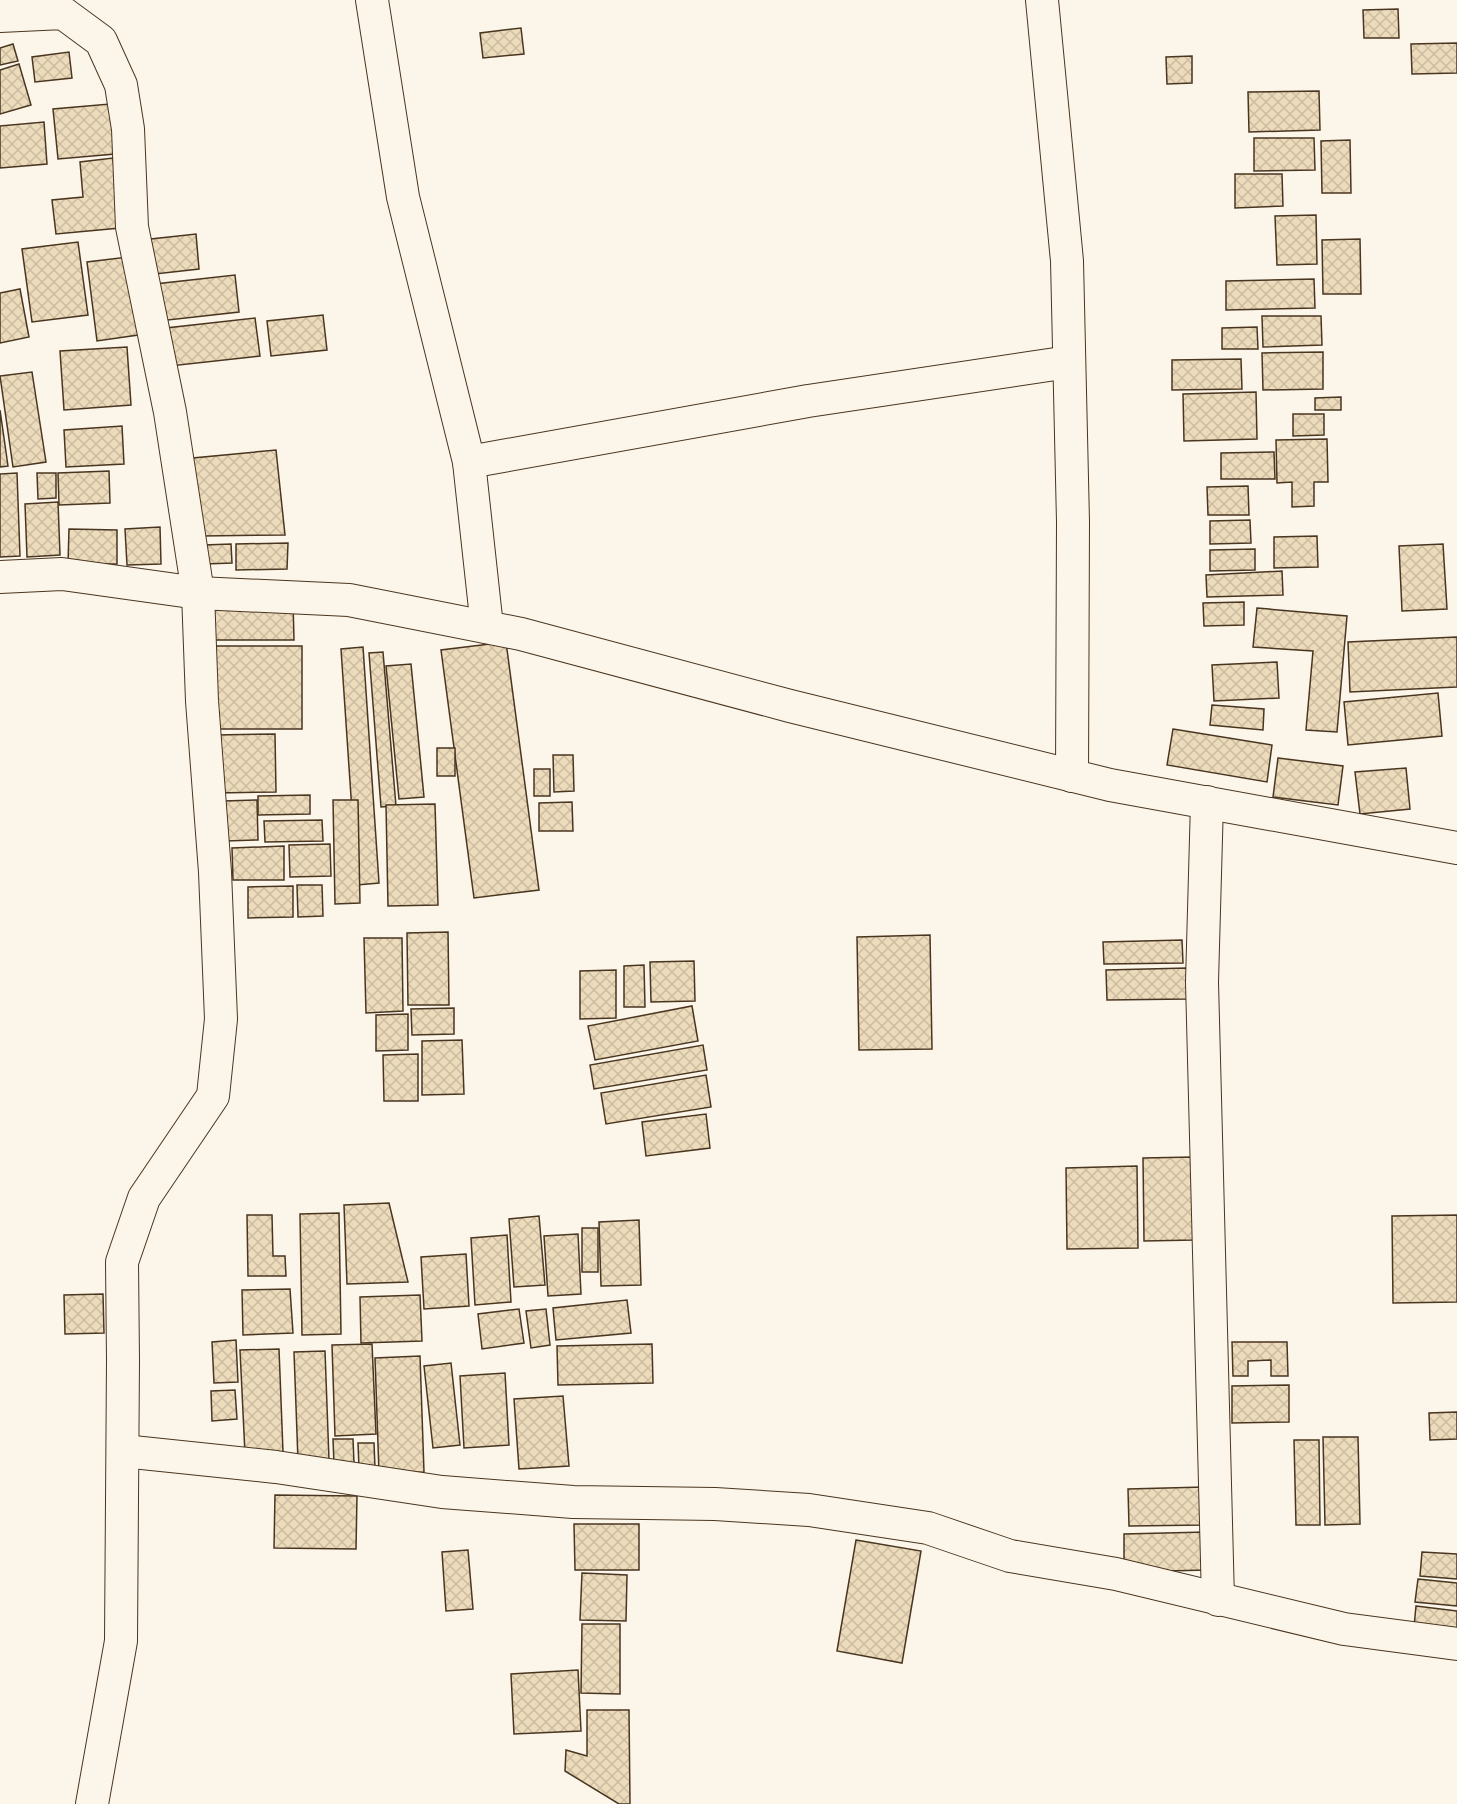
<svg xmlns="http://www.w3.org/2000/svg" width="1457" height="1804" font-family="Karla,sans-serif">
	<style>
		.building { fill: url(#building-cross-hatch); stroke: #4a3520; stroke-width: 1.5 }
		.lines { fill: none; stroke-linecap: round; stroke-linejoin: round }
		.minor-casing { stroke: #4a3520; stroke-width: 34 }
		.minor { stroke: #fbf6e9; stroke-width: 32 }
	</style>
	<defs>
		<pattern id="building-cross-hatch" width="8" height="8" patternUnits="userSpaceOnUse" patternTransform="scale(1.5)"><rect width="8" height="8" fill="#ecdcbc"/><path d="M0 0l8 8M0 8l8-8" fill="none" stroke="#ccbda1"/></pattern>
	</defs>
	<rect width="100%" height="100%" fill="#fbf6e9"/>
	<g class="building">
		<polygon points="1398,9 1399,38 1364,38 1363,10"/>
		<polygon points="521,28 524,54 483,58 480,33"/>
		<polygon points="1457,43 1457,73 1412,74 1411,44"/>
		<polygon points="13,44 18,61 0,65 0,48"/>
		<polygon points="69,52 72,78 35,82 32,57"/>
		<polygon points="1192,56 1192,83 1167,84 1166,57"/>
		<polygon points="19,64 31,105 0,114 0,70"/>
		<polygon points="1319,91 1320,130 1249,132 1248,92"/>
		<polygon points="110,104 115,154 58,159 53,109"/>
		<polygon points="44,122 47,164 0,168 0,126"/>
		<polygon points="1254,138 1314,138 1315,170 1254,171"/>
		<polygon points="1350,140 1351,193 1322,193 1321,141"/>
		<polygon points="113,158 120,228 56,234 52,200 83,197 80,162"/>
		<polygon points="1235,174 1282,174 1283,206 1235,208"/>
		<polygon points="1316,215 1317,264 1277,265 1275,216"/>
		<polygon points="196,234 199,269 155,274 151,239"/>
		<polygon points="1360,239 1361,294 1323,294 1322,240"/>
		<polygon points="78,242 88,315 32,322 22,249"/>
		<polygon points="128,257 138,335 97,341 87,262"/>
		<polygon points="235,275 239,312 159,321 155,284"/>
		<polygon points="1314,279 1315,308 1226,310 1226,281"/>
		<polygon points="20,289 29,337 0,343 0,293"/>
		<polygon points="323,315 327,350 271,356 267,321"/>
		<polygon points="1262,316 1321,316 1322,345 1263,347"/>
		<polygon points="255,318 260,356 170,366 166,328"/>
		<polygon points="1257,327 1258,349 1222,349 1222,328"/>
		<polygon points="127,347 131,405 64,410 60,351"/>
		<polygon points="1323,352 1323,389 1263,390 1262,353"/>
		<polygon points="1241,359 1242,389 1172,390 1172,360"/>
		<polygon points="32,372 46,462 13,467 0,376"/>
		<polygon points="1256,392 1257,439 1184,441 1183,394"/>
		<polygon points="1341,397 1341,410 1315,410 1315,398"/>
		<polygon points="0,410 8,466 0,467"/>
		<polygon points="1293,414 1324,414 1324,435 1293,436"/>
		<polygon points="122,426 124,464 66,467 64,430"/>
		<polygon points="1327,439 1328,482 1314,482 1314,506 1292,507 1292,482 1277,483 1276,440"/>
		<polygon points="276,450 285,535 202,536 193,458"/>
		<polygon points="1274,452 1275,479 1221,479 1221,453"/>
		<polygon points="109,471 110,503 59,505 58,473"/>
		<polygon points="17,473 20,556 0,557 0,474"/>
		<polygon points="37,473 56,473 56,498 38,499"/>
		<polygon points="1248,486 1249,515 1208,515 1207,487"/>
		<polygon points="58,502 60,555 27,557 25,504"/>
		<polygon points="1250,520 1251,543 1210,544 1210,521"/>
		<polygon points="160,527 161,564 127,565 125,529"/>
		<polygon points="69,529 117,530 117,564 68,564"/>
		<polygon points="1317,536 1318,567 1274,568 1274,537"/>
		<polygon points="288,543 287,569 236,570 236,544"/>
		<polygon points="231,544 232,563 205,564 204,545"/>
		<polygon points="1443,544 1447,609 1402,611 1399,546"/>
		<polygon points="1255,549 1255,570 1210,571 1210,550"/>
		<polygon points="1282,571 1283,595 1207,597 1206,575"/>
		<polygon points="208,601 293,601 294,640 209,640"/>
		<polygon points="1244,602 1244,625 1204,626 1203,603"/>
		<polygon points="1257,608 1347,616 1337,732 1306,730 1313,651 1253,647"/>
		<polygon points="1457,637 1457,687 1350,692 1348,642"/>
		<polygon points="506,642 539,890 474,898 441,650"/>
		<rect x="209" y="646" width="93" height="83"/>
		<polygon points="363,647 379,883 357,885 341,649"/>
		<polygon points="383,652 396,806 381,807 369,653"/>
		<polygon points="1277,662 1279,698 1214,701 1212,665"/>
		<polygon points="411,664 424,797 399,799 386,666"/>
		<polygon points="1438,693 1442,736 1348,745 1344,702"/>
		<polygon points="1212,705 1264,709 1263,730 1210,725"/>
		<polygon points="1173,729 1272,745 1267,782 1167,765"/>
		<polygon points="275,734 276,792 217,793 216,735"/>
		<rect x="437" y="748" width="18" height="28"/>
		<polygon points="553,755 573,755 574,791 554,792"/>
		<polygon points="1278,758 1343,766 1338,805 1273,797"/>
		<polygon points="1406,768 1410,809 1360,814 1355,772"/>
		<rect x="534" y="769" width="16" height="27"/>
		<polygon points="310,795 310,814 258,815 258,796"/>
		<polygon points="257,800 258,840 225,841 224,801"/>
		<polygon points="333,800 358,800 360,903 335,904"/>
		<polygon points="572,802 573,831 539,831 539,803"/>
		<polygon points="435,804 438,905 388,906 386,805"/>
		<polygon points="322,820 323,841 265,842 264,821"/>
		<polygon points="330,844 331,876 290,877 289,845"/>
		<polygon points="284,846 284,880 233,880 232,848"/>
		<polygon points="297,885 322,885 323,916 298,917"/>
		<polygon points="293,886 293,917 248,918 248,887"/>
		<polygon points="448,932 449,1005 408,1005 407,933"/>
		<polygon points="930,935 932,1049 859,1050 857,937"/>
		<polygon points="364,938 402,938 403,1011 366,1013"/>
		<polygon points="1182,940 1183,963 1104,964 1103,942"/>
		<polygon points="694,961 695,1001 651,1002 650,962"/>
		<polygon points="644,965 645,1007 624,1007 624,966"/>
		<polygon points="1187,968 1187,999 1107,1000 1106,970"/>
		<polygon points="616,970 616,1018 580,1019 580,971"/>
		<polygon points="692,1006 698,1041 595,1060 588,1026"/>
		<polygon points="454,1008 454,1034 412,1035 411,1009"/>
		<polygon points="408,1014 408,1050 376,1051 376,1015"/>
		<polygon points="462,1040 464,1094 422,1095 422,1041"/>
		<polygon points="703,1045 707,1070 594,1089 590,1065"/>
		<polygon points="418,1054 418,1101 384,1101 383,1055"/>
		<polygon points="706,1075 711,1107 606,1124 601,1093"/>
		<polygon points="706,1114 710,1148 646,1156 642,1122"/>
		<polygon points="1193,1157 1194,1240 1144,1241 1143,1158"/>
		<polygon points="1137,1166 1138,1248 1067,1249 1066,1168"/>
		<polygon points="389,1203 408,1282 347,1284 344,1205"/>
		<polygon points="339,1213 341,1334 302,1335 300,1214"/>
		<polygon points="247,1215 272,1215 273,1256 285,1256 286,1276 248,1276"/>
		<polygon points="1457,1215 1457,1302 1393,1303 1392,1216"/>
		<polygon points="539,1216 545,1285 514,1287 509,1219"/>
		<polygon points="639,1220 641,1285 601,1286 599,1222"/>
		<rect x="582" y="1228" width="16" height="44"/>
		<polygon points="578,1234 581,1294 548,1296 544,1236"/>
		<polygon points="507,1235 511,1302 475,1305 471,1238"/>
		<polygon points="466,1254 469,1306 424,1309 421,1257"/>
		<polygon points="290,1289 293,1333 243,1335 242,1290"/>
		<polygon points="103,1294 104,1333 65,1334 64,1295"/>
		<polygon points="420,1295 422,1341 361,1343 360,1297"/>
		<polygon points="627,1300 631,1333 556,1340 553,1308"/>
		<polygon points="519,1309 524,1343 482,1349 478,1314"/>
		<polygon points="546,1309 550,1345 531,1348 526,1311"/>
		<polygon points="236,1340 238,1382 214,1383 212,1342"/>
		<polygon points="1232,1342 1287,1342 1288,1376 1271,1376 1271,1360 1248,1361 1248,1376 1233,1376"/>
		<polygon points="372,1344 376,1434 335,1436 332,1345"/>
		<polygon points="652,1344 653,1383 558,1385 557,1346"/>
		<polygon points="279,1349 283,1452 245,1454 240,1350"/>
		<polygon points="325,1351 329,1460 298,1461 294,1352"/>
		<polygon points="420,1356 424,1472 379,1473 375,1358"/>
		<polygon points="451,1363 460,1445 433,1448 424,1366"/>
		<polygon points="505,1373 509,1445 464,1448 460,1376"/>
		<polygon points="1289,1385 1289,1422 1232,1423 1232,1386"/>
		<polygon points="235,1390 237,1419 212,1421 211,1391"/>
		<polygon points="563,1396 569,1466 519,1469 514,1399"/>
		<polygon points="1457,1412 1457,1439 1430,1440 1429,1413"/>
		<polygon points="1323,1437 1358,1437 1360,1524 1325,1525"/>
		<polygon points="333,1439 353,1439 354,1463 334,1464"/>
		<polygon points="1294,1440 1319,1440 1320,1525 1296,1525"/>
		<polygon points="358,1443 374,1443 375,1468 359,1468"/>
		<polygon points="1204,1487 1204,1525 1129,1526 1128,1489"/>
		<polygon points="275,1495 357,1496 356,1549 274,1548"/>
		<polygon points="574,1524 639,1524 639,1570 575,1570"/>
		<polygon points="1206,1532 1207,1570 1124,1572 1124,1534"/>
		<polygon points="856,1540 921,1551 902,1663 837,1651"/>
		<polygon points="468,1550 473,1609 446,1611 442,1552"/>
		<polygon points="1422,1552 1457,1554 1457,1579 1420,1576"/>
		<polygon points="582,1573 627,1575 626,1621 580,1620"/>
		<polygon points="1418,1579 1457,1583 1457,1606 1415,1602"/>
		<polygon points="1416,1606 1457,1611 1457,1632 1414,1627"/>
		<polygon points="582,1624 620,1624 620,1694 581,1693"/>
		<polygon points="578,1670 581,1731 514,1734 511,1674"/>
		<polygon points="587,1710 629,1710 630,1804 619,1804 565,1771 566,1750 587,1756"/>
	</g>
	<g class="lines">
		<defs>
			<g id="minor">
				<polyline points="372,0 403,197 469,462 487,627"/>
				<polyline points="1042,0 1067,261 1073,522 1072,776"/>
				<polyline points="0,16 63,13 101,41 121,85 128,129 132,227 170,412 198,593 202,701 215,872 221,1019 213,1096 144,1198 122,1262 123,1360 121,1641 92,1804"/>
				<polyline points="469,462 808,401 1069,362"/>
				<polyline points="0,577 62,574 198,593 349,600 521,634 790,706 1110,785 1457,848"/>
				<polyline points="1207,802 1202,982 1218,1600"/>
				<polyline points="123,1451 276,1467 442,1492 573,1502 715,1504 809,1510 928,1528 1010,1556 1116,1574 1344,1629 1457,1644"/>
			</g>
		</defs>
		<use href="#minor" class="minor-casing"/>
		<use href="#minor" class="minor"/>
	</g>
</svg>
